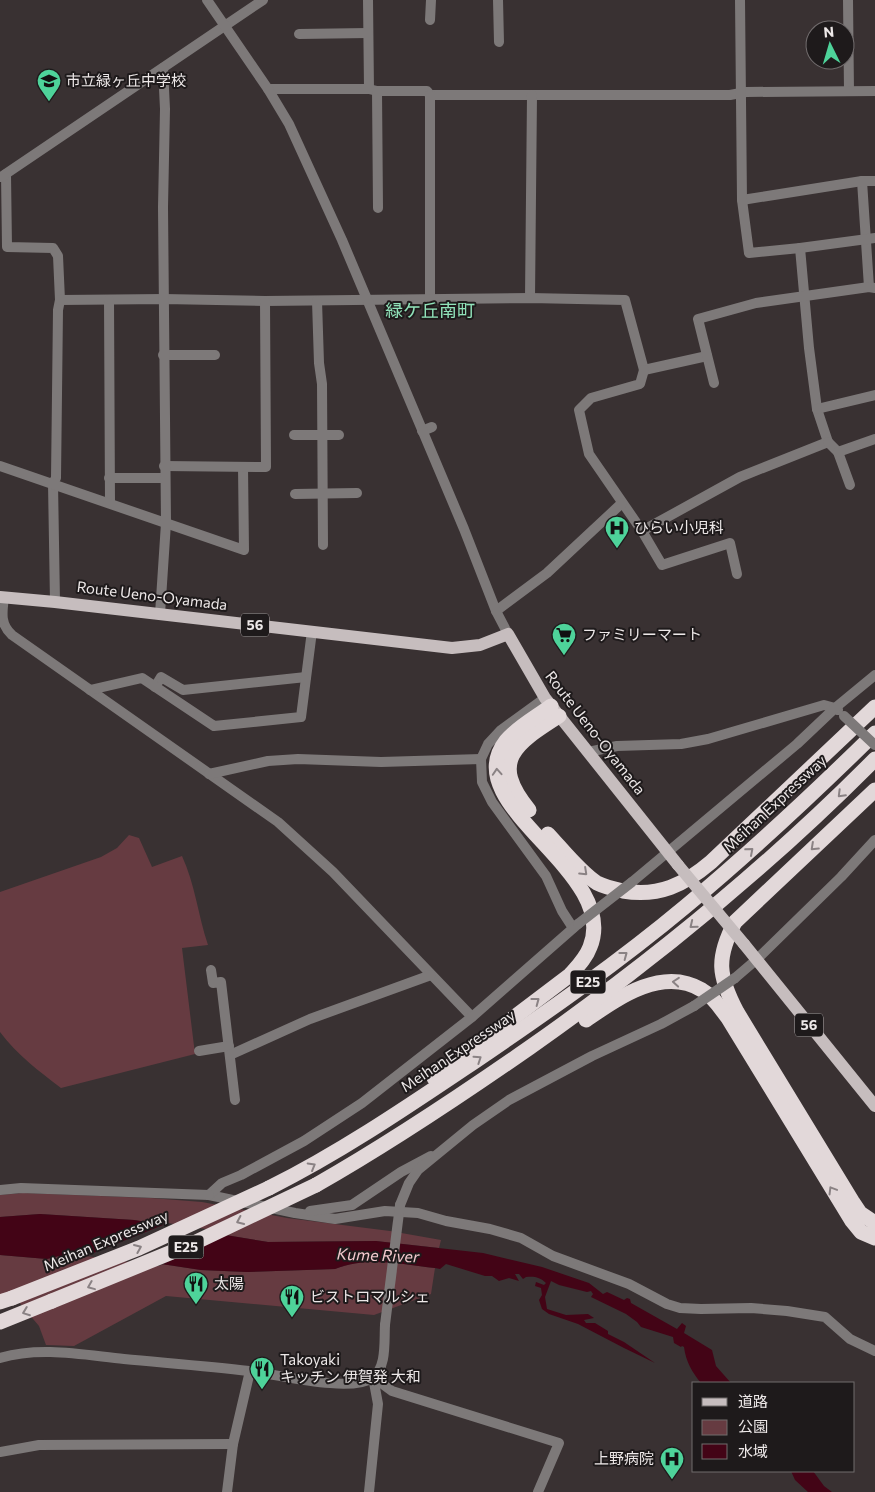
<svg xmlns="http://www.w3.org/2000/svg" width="875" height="1492" font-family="Commissioner,'Noto Sans JP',sans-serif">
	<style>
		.green { fill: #663b41 }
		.water { fill: #430416 }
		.pier { fill: #393132 }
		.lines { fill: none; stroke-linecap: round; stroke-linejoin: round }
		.minor { stroke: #7d7979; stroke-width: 10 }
		.tertiary { stroke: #7d7979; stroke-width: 10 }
		.primary { stroke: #c6bdbe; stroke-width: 12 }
		.motorway { stroke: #e2d8d9; stroke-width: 15 }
		.minor-bridge { stroke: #7d7979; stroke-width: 10 }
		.tertiary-bridge { stroke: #7d7979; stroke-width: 10 }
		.primary-bridge { stroke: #c6bdbe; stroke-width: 12 }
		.motorway-bridge { stroke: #e2d8d9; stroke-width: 15 }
		.oneway { stroke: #8a8284 }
		.labels { text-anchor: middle; stroke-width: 4; stroke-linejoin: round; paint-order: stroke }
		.shield { fill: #1e1a1b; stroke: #afaaaa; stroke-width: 1 }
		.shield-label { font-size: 14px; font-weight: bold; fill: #ede8e8 }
		.poi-label { font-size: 15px; fill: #ede8e8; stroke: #1e1a1b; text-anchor: start }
		.street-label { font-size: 15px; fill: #ede8e8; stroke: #1e1a1b }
		.water-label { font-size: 16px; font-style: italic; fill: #f4c9ce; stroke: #1e1a1b }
		.quarter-label { font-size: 18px; fill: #90e2b9; stroke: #1e1a1b }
	</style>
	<rect width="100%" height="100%" fill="#393132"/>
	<g class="green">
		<path d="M 129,835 L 139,838 L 152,867 L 182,856 C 195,884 198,915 208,945 L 182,948 L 195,1054 L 61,1088 C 39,1071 17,1055 0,1032 L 0,892 L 101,857 L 117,848 Z"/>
		<polygon points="23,1193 151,1198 202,1202 287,1218 390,1231 441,1240 439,1248 375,1241 268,1242 134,1220 40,1214 0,1217 0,1195"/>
		<path d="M 89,1253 L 201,1270 L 247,1272 L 335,1269 C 366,1256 403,1264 435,1268 L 431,1294 L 374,1315 L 166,1296 L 74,1346 L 46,1345 L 39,1326 L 12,1294 L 0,1297 L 0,1255 L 47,1259 L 59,1256 Z"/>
	</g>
	<g class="water">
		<path d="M 40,1214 L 134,1220 L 268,1242 L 376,1241 L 483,1253 L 542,1267 L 589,1283 L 603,1294 L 607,1292 L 624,1300 L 627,1298 L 630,1299 L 631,1303 L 677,1329 L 682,1323 L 686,1326 L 684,1333 L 712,1350 L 716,1366 L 731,1383 L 701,1383 C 692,1372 686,1362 684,1347 L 682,1346 L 681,1347 L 674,1343 L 673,1337 L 641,1327 L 637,1322 L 626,1314 L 591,1297 L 593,1294 L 591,1291 L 587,1292 L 559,1285 L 551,1281 L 545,1297 L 547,1309 L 566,1315 L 588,1314 L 594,1318 L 584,1320 L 586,1323 L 595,1323 L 608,1331 L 608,1334 L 624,1342 L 655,1363 L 624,1348 L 578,1324 L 549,1314 L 542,1309 L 539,1300 L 542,1295 L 541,1288 L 535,1286 L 536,1282 L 544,1285 L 546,1283 C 540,1277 534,1276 526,1277 L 523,1279 L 519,1274 L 515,1274 L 519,1281 L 509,1278 L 499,1281 L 492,1276 L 485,1276 L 446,1264 L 440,1269 L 435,1268 C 403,1264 366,1256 335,1269 L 247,1272 L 201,1270 L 89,1253 L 59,1256 L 47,1259 L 0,1255 L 0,1217 Z"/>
		<polygon points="791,1471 813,1471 824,1486 832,1492 808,1492 795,1480"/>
	</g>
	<polygon class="pier" points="168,1223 231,1233 159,1266 86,1256"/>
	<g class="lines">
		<g class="minor">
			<polyline points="368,0 369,89"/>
			<polyline points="498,0 499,42"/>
			<polyline points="848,0 849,91"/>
			<polyline points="430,20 431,0"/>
			<polyline points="299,34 368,33"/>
			<polyline points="268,89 369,89 377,91 427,91 430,95 730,95 746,92 875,91"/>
			<polyline points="377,91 378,208"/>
			<polyline points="430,95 430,299"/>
			<polyline points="6,174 7,247 53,248 58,256 60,300 58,310 56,478 53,483 55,602"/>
			<polyline points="1,177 263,0"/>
			<polyline points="862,181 869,287"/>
			<polyline points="742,200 862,181 875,181"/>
			<polyline points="800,248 875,238"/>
			<polyline points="530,298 532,95"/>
			<polyline points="60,300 164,299 265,301 530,298 625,300 644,370 707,356"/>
			<polyline points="109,300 110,503"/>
			<polyline points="317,301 319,363 322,384 323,545"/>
			<polyline points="163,355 215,355"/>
			<polyline points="644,370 640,384 591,398 579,410 589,454 642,531 740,477 828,442 817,409 809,348 800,248 749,253 742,200 740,0"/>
			<polyline points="714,383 698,319 756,303 869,287 875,288"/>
			<polyline points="817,409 875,395"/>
			<polyline points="422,431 432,427"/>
			<polyline points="294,435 339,435"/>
			<polyline points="828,442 838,452 850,485"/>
			<polyline points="838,452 875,439"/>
			<polyline points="0,466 244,550 243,467"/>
			<polyline points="164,466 266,467 265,301"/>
			<polyline points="109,478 164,478"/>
			<polyline points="295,494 357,493"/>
			<polyline points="642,531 662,565 730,543 737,574"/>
			<path d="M 4,597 C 2,613 0,624 12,635 L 278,822 L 333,872 L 472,1017"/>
			<polyline points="496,611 547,573 622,503"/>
			<polyline points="160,614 166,523 163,207 165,109 163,68"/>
			<polyline points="155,687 161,677 183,690 306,677"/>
			<polyline points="90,690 142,678 214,726 301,717 312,631"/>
			<polyline points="545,698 501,730 488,744 481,759 482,782 492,802 546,876 562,911 573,928"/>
			<polyline points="588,752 617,746 681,744 708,739 824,705 835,708 838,710"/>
			<polyline points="209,774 268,761 298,759 381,762 481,759"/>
			<polyline points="632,882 797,744 835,708 875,675"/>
			<polyline points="756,960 841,877 875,840"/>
			<polyline points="211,970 213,983 221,982 235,1100"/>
			<polyline points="199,1051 229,1046"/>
			<polyline points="230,1055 310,1019 431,975"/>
			<polyline points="209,1195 295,1213 335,1219 385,1211 418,1213 446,1221 490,1229 521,1238 553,1256 629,1284 667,1304 680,1308 701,1309 751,1308 787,1311 825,1317 850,1339 875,1351"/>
			<polyline points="209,1195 222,1183 241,1175 304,1141 362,1103 472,1017 578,924"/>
			<polyline points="310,1211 352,1205 401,1172 431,1156"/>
			<polyline points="373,1377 392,1391 559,1443 538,1492"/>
		</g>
		<g class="tertiary">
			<polyline points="207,0 268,89 289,124 342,240 464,529 496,611 508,634"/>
			<polyline points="735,978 756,960"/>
			<polyline points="0,1190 21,1188 209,1195"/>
			<polyline points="400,1205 409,1183 418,1170 473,1125 509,1100 592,1056 661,1024 694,1006"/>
			<path d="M 0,1358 C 40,1346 84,1355 124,1359 C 166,1363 208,1366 249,1371 C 277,1374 350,1393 372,1378 C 387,1368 384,1342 385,1325"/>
			<polyline points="0,1452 39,1445 233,1444"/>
			<polyline points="227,1492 233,1444 250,1371"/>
			<polyline points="369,1492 378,1404 373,1377"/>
		</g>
		<g class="primary">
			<polyline points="0,597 55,602 452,648 480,645 508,634 545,698 678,865"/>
			<polyline points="744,944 875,1106"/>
		</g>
		<g class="motorway">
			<path d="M 875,790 L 735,922 C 716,958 718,976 737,1012 L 852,1201 L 860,1213 L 875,1223"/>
			<path d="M 529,810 C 489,761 515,744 559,716"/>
			<path d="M 548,834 C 562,849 580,872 597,883 C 605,887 614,889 623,891 C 659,897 684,885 711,862 L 875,707"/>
			<path d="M 586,1020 C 618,998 662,966 702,990 C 713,996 720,1008 728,1018 L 852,1221 L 861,1232 L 875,1238"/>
			<path d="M 434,1078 L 570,975 C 578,966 586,958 590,947 C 621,871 455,806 506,741 C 516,728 538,716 551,706"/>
			<path d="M 316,1185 C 390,1143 460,1096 529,1048 C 653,961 769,866 875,759"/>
			<path d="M 269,1188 C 341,1152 407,1107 474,1062 C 546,1013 619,962 686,906 C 752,851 814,793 875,733"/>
			<polyline points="0,1302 12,1298"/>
			<polyline points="0,1322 52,1301"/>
		</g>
		<g class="minor-bridge">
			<polyline points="844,716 875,745"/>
			<polyline points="578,924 632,882"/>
		</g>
		<g class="tertiary-bridge">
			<polyline points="694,1006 735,978"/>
			<polyline points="385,1325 400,1205"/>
		</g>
		<polyline class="primary-bridge" points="678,865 744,944"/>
		<g class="motorway-bridge">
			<polyline points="12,1298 139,1248 269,1188"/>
			<polyline points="52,1301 194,1243 316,1185"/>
		</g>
	</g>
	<defs><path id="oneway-chevron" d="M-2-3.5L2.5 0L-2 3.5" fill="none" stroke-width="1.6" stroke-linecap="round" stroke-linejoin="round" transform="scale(1.25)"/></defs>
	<g class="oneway">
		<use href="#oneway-chevron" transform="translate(497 772) rotate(-94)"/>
		<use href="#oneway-chevron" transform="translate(841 794) rotate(135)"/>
		<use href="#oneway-chevron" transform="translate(814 847) rotate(137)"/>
		<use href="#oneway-chevron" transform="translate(750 851) rotate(-41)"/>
		<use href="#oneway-chevron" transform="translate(584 872) rotate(43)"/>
		<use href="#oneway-chevron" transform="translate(693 925) rotate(141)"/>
		<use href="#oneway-chevron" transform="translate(624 955) rotate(-37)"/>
		<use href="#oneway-chevron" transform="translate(676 982) rotate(-175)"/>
		<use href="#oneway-chevron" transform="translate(536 1001) rotate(-37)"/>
		<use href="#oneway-chevron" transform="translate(478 1059) rotate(-34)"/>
		<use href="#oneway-chevron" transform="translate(312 1166) rotate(-30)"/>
		<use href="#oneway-chevron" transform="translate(832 1190) rotate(-121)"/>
		<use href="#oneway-chevron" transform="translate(240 1221) rotate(155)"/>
		<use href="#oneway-chevron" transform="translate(138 1248) rotate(-23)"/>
		<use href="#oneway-chevron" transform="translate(91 1286) rotate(158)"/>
		<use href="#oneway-chevron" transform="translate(26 1312) rotate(159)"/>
	</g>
	<defs>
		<symbol id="school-pin" viewBox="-11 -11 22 30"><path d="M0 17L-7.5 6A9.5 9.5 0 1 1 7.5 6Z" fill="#4ed39a" stroke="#1e1a1b"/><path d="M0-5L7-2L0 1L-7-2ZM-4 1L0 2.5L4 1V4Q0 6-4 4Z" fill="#111"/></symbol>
		<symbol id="hospital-pin" viewBox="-11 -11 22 30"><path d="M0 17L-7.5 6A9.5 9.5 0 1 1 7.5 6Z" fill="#4ed39a" stroke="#1e1a1b"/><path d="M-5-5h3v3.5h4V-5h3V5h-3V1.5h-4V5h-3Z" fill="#111"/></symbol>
		<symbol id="supermarket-pin" viewBox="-11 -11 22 30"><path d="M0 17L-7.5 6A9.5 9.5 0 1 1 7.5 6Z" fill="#4ed39a" stroke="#1e1a1b"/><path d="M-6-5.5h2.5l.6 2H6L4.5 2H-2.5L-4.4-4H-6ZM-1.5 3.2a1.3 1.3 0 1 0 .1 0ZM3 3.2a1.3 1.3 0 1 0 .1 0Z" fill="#111"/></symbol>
		<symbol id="restaurant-pin" viewBox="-11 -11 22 30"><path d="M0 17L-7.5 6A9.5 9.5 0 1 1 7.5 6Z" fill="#4ed39a" stroke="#1e1a1b"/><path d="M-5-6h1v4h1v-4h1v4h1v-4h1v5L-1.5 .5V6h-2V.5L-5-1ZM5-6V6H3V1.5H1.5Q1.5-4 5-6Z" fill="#111"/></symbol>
	</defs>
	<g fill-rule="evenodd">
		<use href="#school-pin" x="35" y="67" width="28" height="38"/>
		<use href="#hospital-pin" x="603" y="514" width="28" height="38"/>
		<use href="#supermarket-pin" x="550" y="621" width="28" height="38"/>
		<use href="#restaurant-pin" x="182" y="1270" width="28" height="38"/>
		<use href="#restaurant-pin" x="278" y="1283" width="28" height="38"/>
		<use href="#restaurant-pin" x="248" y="1355" width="28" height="38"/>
		<use href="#hospital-pin" x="658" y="1445" width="28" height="38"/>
	</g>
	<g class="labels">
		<g class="shield">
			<rect x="241" y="613.5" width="28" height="23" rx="4"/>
			<rect x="570.5" y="970.5" width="35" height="23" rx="4"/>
			<rect x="795" y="1013.5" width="28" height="23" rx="4"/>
			<rect x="168.5" y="1235.5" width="35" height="23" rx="4"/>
		</g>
		<g class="shield-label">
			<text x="255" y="630">56</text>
			<text x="588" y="987">E25</text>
			<text x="809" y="1030">56</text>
			<text x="186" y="1252">E25</text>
		</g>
		<g class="poi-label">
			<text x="66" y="86">市立緑ヶ丘中学校</text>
			<text x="634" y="533">ひらい小児科</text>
			<text x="582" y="640">ファミリーマート</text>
			<text x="214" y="1289">太陽</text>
			<text x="310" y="1302">ビストロマルシェ</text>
			<text x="280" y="1365">Takoyaki<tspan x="280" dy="17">キッチン 伊賀発 大和</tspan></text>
			<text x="654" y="1464" text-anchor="end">上野病院</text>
		</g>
		<g class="street-label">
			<text transform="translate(152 596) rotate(7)" y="5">Route Ueno-Oyamada</text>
			<text transform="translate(595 733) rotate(52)" y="5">Route Ueno-Oyamada</text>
			<text transform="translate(775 804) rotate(-43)" y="5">Meihan Expressway</text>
			<text transform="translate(458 1051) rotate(-34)" y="5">Meihan Expressway</text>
			<text transform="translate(106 1241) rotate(-23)" y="5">Meihan Expressway</text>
		</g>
		<g class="water-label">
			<text transform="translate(378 1255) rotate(2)" y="6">Kume River</text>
		</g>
		<g class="quarter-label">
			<text x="430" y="317">緑ケ丘南町</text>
		</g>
	</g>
	<rect x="692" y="1382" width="162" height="90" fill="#1e1a1b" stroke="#716c6d"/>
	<rect x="702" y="1398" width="25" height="8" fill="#c6bdbe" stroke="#716c6d"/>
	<text x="738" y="1407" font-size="15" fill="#ede8e8">道路</text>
	<rect x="702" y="1420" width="25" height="15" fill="#663b41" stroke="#716c6d"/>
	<text x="738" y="1432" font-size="15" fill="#ede8e8">公園</text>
	<rect x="702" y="1444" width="25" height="15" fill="#430416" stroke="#716c6d"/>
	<text x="738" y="1457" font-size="15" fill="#ede8e8">水域</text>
	<g transform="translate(830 45) rotate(355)"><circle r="24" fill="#1e1a1b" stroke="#716c6d"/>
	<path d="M0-4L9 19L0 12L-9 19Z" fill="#4ed39a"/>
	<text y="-8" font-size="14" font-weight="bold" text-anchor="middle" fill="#ede8e8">N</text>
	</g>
</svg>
